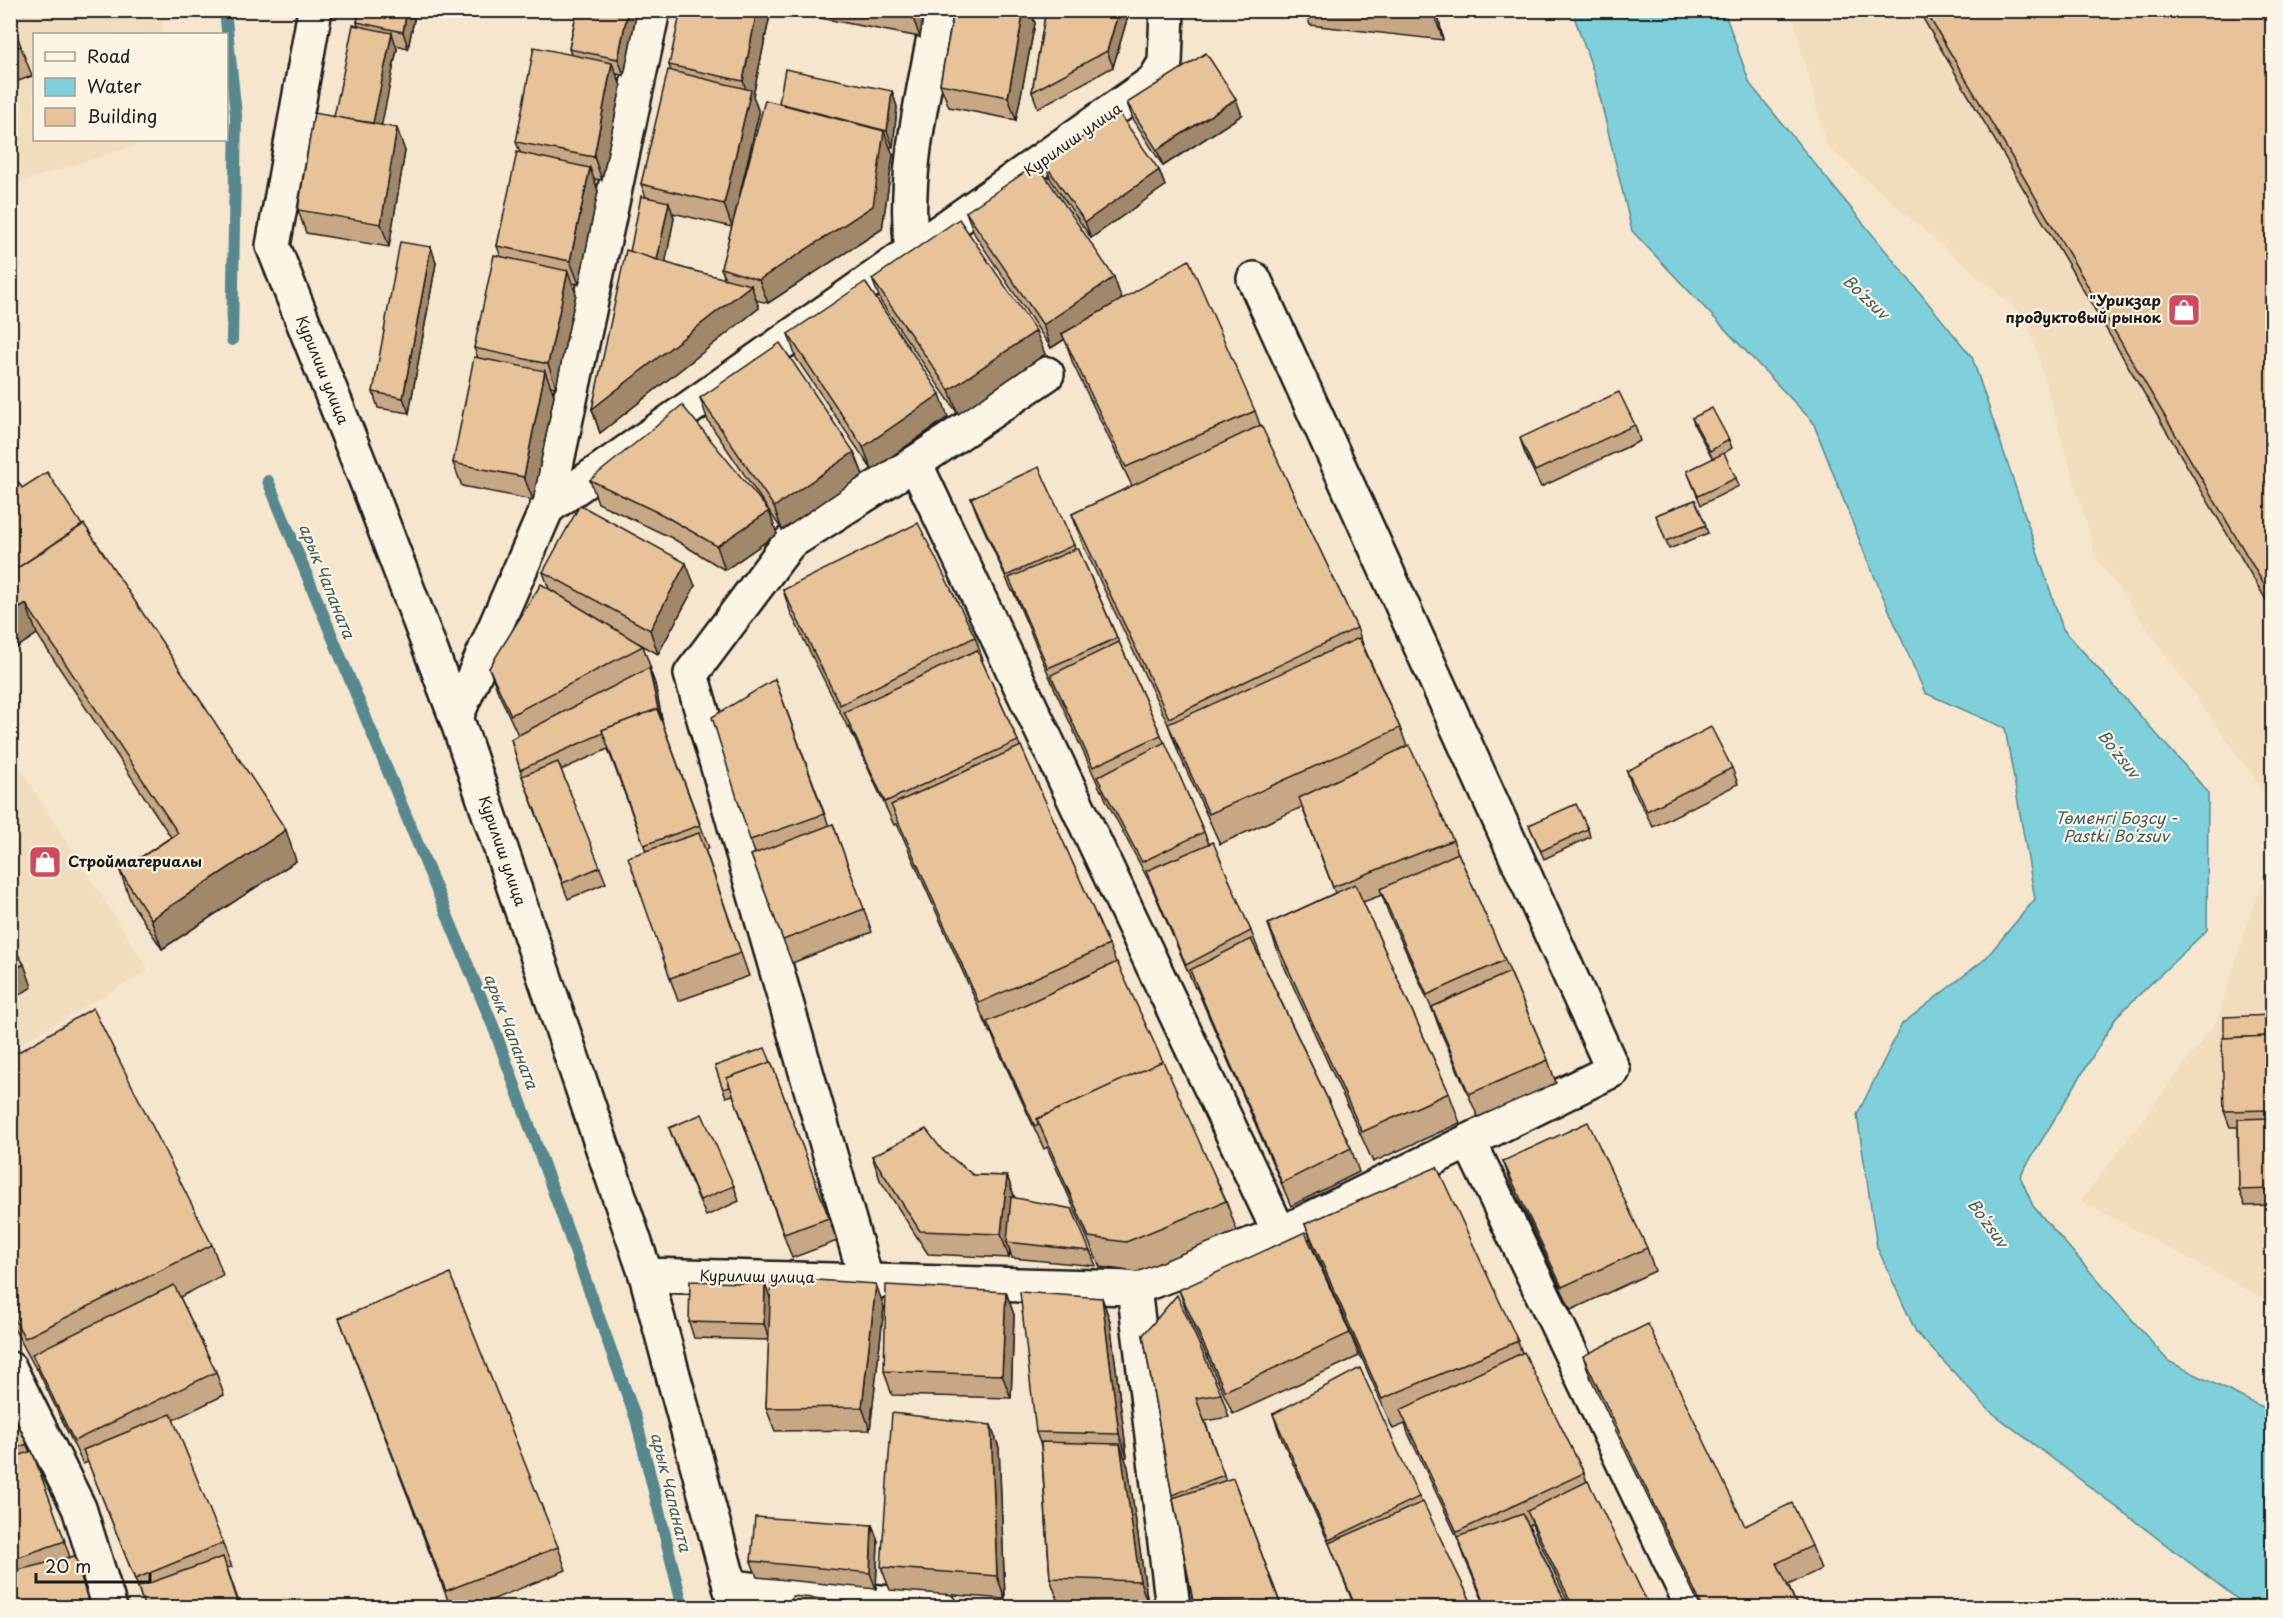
<svg xmlns="http://www.w3.org/2000/svg" width="2283" height="1618" font-family="'Playpen Sans',sans-serif">
	<style>
		.built { fill: #f2dcbe }
		.water { fill: #7fd0da; stroke: #57888e; stroke-width: 1.5 }
		.lines { fill: none; stroke-linecap: round; stroke-linejoin: round }
		.stream { stroke: #57888e; stroke-width: 12 }
		.minor-casing { stroke: #1c1c1c; stroke-width: 38 }
		.minor { stroke: #fcf5e5; stroke-width: 33 }
		.wall { fill: #c8a884; stroke: #1c1c1c; stroke-width: 1.5; fill-rule: evenodd }
		.shaded-wall { fill: #a2886b; stroke: #1c1c1c; stroke-width: 1.5 }
		.building { fill: #e8c399; stroke: #1c1c1c; stroke-width: 1.5 }
		.labels { text-anchor: middle; stroke-width: 4.5; stroke-linejoin: round; paint-order: stroke }
		.street-label { font-size: 15px; fill: #1c1c1c; stroke: #fcf5e5 }
		.poi-label { font-size: 15px; font-weight: bold; fill: #1c1c1c; stroke: #fcf5e5; text-anchor: end }
		.water-label { font-size: 16px; font-style: italic; fill: #3f5b5e; stroke: #fcf5e5 }
	</style>
	<rect width="100%" height="100%" fill="#f6e6ce"/>
	<filter id="ink" filterUnits="userSpaceOnUse"><feTurbulence type="fractalNoise" baseFrequency=".0167" numOctaves="2"/><feDisplacementMap in="SourceGraphic" scale="12" xChannelSelector="R" yChannelSelector="G"/><feConvolveMatrix kernelMatrix="1 2 1 2 8 2 1 2 1" color-interpolation-filters="sRGB"/></filter>
	<g filter="url(#ink)">
		<g class="built">
			<polygon points="10,11 163,11 162,34 34,34 34,140 153,140 11,185"/>
			<polygon points="1791,11 2272,11 2272,803 2096,557 2027,319 1827,146"/>
			<polygon points="10,753 149,970 11,1049 10,1049"/>
			<polygon points="2272,862 2272,1303 2081,1201 2217,1021 2254,903"/>
		</g>
		<polygon class="water" points="1572,11 1724,11 1750,84 1972,357 2063,629 2208,792 2207,930 2117,1016 2020,1176 2033,1206 2168,1361 2272,1412 2272,1607 2248,1607 1990,1411 1916,1332 1877,1247 1857,1115 1902,1024 1985,959 2035,899 2005,728 1925,693 1866,557 1813,422 1632,231 1594,73"/>
		<g class="lines">
			<g class="stream">
				<polyline points="225,10 236,115 232,340"/>
				<polyline points="268,481 495,1031 636,1419 683,1608"/>
			</g>
			<defs>
				<g id="minor">
					<polyline points="315,10 273,246 368,485 456,717 646,1275 1134,1288 1173,1608"/>
					<path d="M 912,252 C 902,171 925,90 939,10"/>
					<polyline points="915,463 1280,1234"/>
					<polyline points="547,508 1154,81 1165,63 1167,10"/>
					<polyline points="456,717 547,508 653,10"/>
					<polyline points="1469,1141 1693,1608"/>
					<polyline points="646,1275 736,1608"/>
					<polyline points="866,1279 691,674 789,543 915,463 1047,374"/>
					<polyline points="1134,1288 1280,1234 1613,1070 1254,279"/>
					<polyline points="10,1369 79,1508 110,1608"/>
					<polyline points="730,1587 940,1608"/>
				</g>
			</defs>
			<use href="#minor" class="minor-casing"/>
			<use href="#minor" class="minor"/>
		</g>
		<g class="wall">
			<polygon points="360,10 416,10 408,48 396,45 397,49 381,125 405,151 389,247 306,233 298,210 334,117 358,26 357,22"/>
			<polygon points="577,10 637,10 624,75 616,74 621,86 602,180 594,179 598,191 579,284 572,283 576,294 556,387 550,386 554,395 533,500 462,486 453,463 478,358 474,348 501,257 497,246 520,152 516,142 571,54 569,49"/>
			<path d="M 771,10 L 753,96 L 759,113 L 736,211 L 779,103 L 892,91 L 897,107 L 893,147 L 890,147 L 893,155 L 882,229 L 768,303 L 756,300 L 759,308 L 600,433 L 592,409 L 630,252 L 646,197 L 641,184 L 671,71 L 669,65 ZM 673,213 L 732,227 L 721,268 L 725,279 L 686,269 L 665,263 L 674,218 Z"/>
			<polygon points="808,10 924,10 920,37 810,16"/>
			<polygon points="954,10 1030,10 1035,23 1016,120 949,107 940,84"/>
			<polygon points="1046,10 1126,10 1128,16 1113,67 1038,108 1032,92"/>
			<polygon points="1305,10 1437,10 1443,40 1310,25"/>
			<polygon points="1918,10 2272,10 2272,610"/>
			<polygon points="10,18 32,76 10,84"/>
			<polygon points="1127,103 1242,115 1163,166 1133,119"/>
			<polygon points="1045,164 1159,170 1165,186 1091,238 1051,180"/>
			<polygon points="966,212 1122,299 1255,411 1260,425 1357,628 1364,647 1400,728 1407,746 1453,840 1458,853 1505,960 1548,1060 1556,1083 1478,1117 1440,1030 1435,1016 1388,912 1382,895 1363,902 1449,1093 1460,1123 1373,1162 1279,955 1268,924 1335,893 1302,807 1220,844 1179,754 1168,724 1083,545 1072,514 1132,486 1073,364 1065,339 1051,348 975,235"/>
			<polygon points="431,247 436,263 409,413 378,408 373,392"/>
			<polygon points="872,279 1045,354 958,414 881,302"/>
			<polygon points="788,334 948,417 872,470 796,358"/>
			<polygon points="700,398 854,452 863,475 782,530 708,421"/>
			<polygon points="1692,418 1729,440 1732,448 1721,455 1736,478 1739,486 1701,505 1687,471 1713,459 1695,427"/>
			<polygon points="1635,425 1640,441 1541,487 1525,454 1520,438"/>
			<polygon points="10,470 22,488 296,861 162,949 131,902 120,871 171,837 37,634 10,652"/>
			<polygon points="590,480 769,511 777,534 725,570 672,538 598,503"/>
			<polygon points="971,498 1074,545 1075,549 1078,548 1119,642 1161,735 1204,832 1209,844 1251,931 1260,954 1259,955 1351,1148 1359,1172 1291,1206 1196,987 1195,988 1151,885 1106,800 1102,790 1101,791 1056,692 1013,591 1012,591 977,514"/>
			<polygon points="1695,500 1708,533 1669,549 1656,515"/>
			<polygon points="543,572 695,586 658,654 638,643 643,646 651,669 650,670 655,684 663,725 709,848 705,849 749,976 678,1001 670,978 646,851 608,749 561,770 606,883 568,899 522,776 511,739 518,735 498,692 489,668 549,589"/>
			<polygon points="783,590 975,637 983,660 982,661 1018,741 1109,945 1116,962 1226,1201 1237,1231 1137,1272 1100,1267 1047,1147 1044,1149 996,1045 991,1032 990,1033 902,835 897,824 894,825 849,727 848,728 791,614"/>
			<polygon points="775,679 829,826 833,824 872,932 792,963 751,855 755,853 750,840"/>
			<polygon points="1732,768 1738,784 1653,827 1632,787 1627,771"/>
			<polygon points="1529,825 1588,829 1590,837 1544,859"/>
			<polygon points="2272,1015 2272,1205 2245,1206 2239,1190 2238,1127 2230,1127 2224,1111 2224,1038"/>
			<polygon points="10,1057 212,1245 223,1275 180,1297 216,1372 224,1395 173,1420 232,1567 227,1568 241,1608 145,1608 138,1587 88,1462 83,1464 41,1377 37,1368 36,1369 10,1321"/>
			<polygon points="771,1062 837,1241 792,1258 733,1095 726,1097 715,1066"/>
			<polygon points="669,1128 734,1186 739,1201 706,1216 675,1144"/>
			<polygon points="942,1150 973,1175 1007,1176 1015,1198 1090,1251 1096,1266 1012,1258 1010,1251 1009,1258 928,1254 880,1180 872,1156"/>
			<polygon points="1503,1161 1647,1248 1655,1271 1571,1310 1512,1185"/>
			<polygon points="1305,1224 1518,1341 1522,1353 1584,1473 1587,1482 1650,1608 1571,1608 1536,1534 1532,1524 1529,1525 1568,1608 1486,1608 1466,1561 1458,1539 1408,1433 1405,1424 1393,1429 1316,1254"/>
			<polygon points="1179,1290 1350,1333 1359,1356 1233,1414 1187,1313"/>
			<polygon points="1006,1292 1014,1315 1011,1398 892,1395 884,1371"/>
			<polygon points="1102,1298 1110,1321 1127,1457 1124,1457 1128,1467 1148,1605 1058,1601 1050,1578 1041,1446 1036,1432"/>
			<polygon points="770,1299 884,1307 870,1430 775,1431 766,1408 769,1340 694,1338 689,1322"/>
			<polygon points="339,1318 558,1547 566,1570 472,1608 451,1608"/>
			<polygon points="1143,1335 1221,1394 1229,1417 1205,1421 1226,1481 1233,1478 1282,1608 1196,1608 1193,1601 1172,1495"/>
			<polygon points="1583,1356 1745,1526 1812,1546 1821,1569 1788,1585 1798,1608 1701,1608 1591,1379"/>
			<polygon points="10,1408 30,1452 32,1451 70,1557 75,1556 83,1579 10,1608"/>
			<polygon points="1273,1414 1419,1497 1474,1608 1355,1608 1331,1548 1281,1437"/>
			<polygon points="991,1425 999,1448 1005,1599 890,1590 881,1567"/>
			<polygon points="872,1525 878,1541 876,1589 757,1577 751,1561"/>
		</g>
		<g class="shaded-wall">
			<polygon points="407,10 416,10 408,48 403,32"/>
			<polygon points="628,10 637,10 624,75 618,59"/>
			<polygon points="757,10 771,10 753,96 759,113 732,227 724,204 749,98 743,81"/>
			<polygon points="912,10 924,10 920,37 911,13"/>
			<polygon points="1024,10 1030,10 1035,23 1016,120 1008,97"/>
			<polygon points="1119,10 1126,10 1128,16 1113,67 1107,51"/>
			<polygon points="1433,10 1437,10 1443,40 1435,17"/>
			<polygon points="392,33 397,49 378,143 372,127"/>
			<polygon points="612,63 621,86 602,180 594,157"/>
			<polygon points="892,91 897,107 893,147 887,131"/>
			<polygon points="1236,99 1242,115 1163,166 1157,150"/>
			<polygon points="397,128 405,151 389,247 381,224"/>
			<polygon points="884,131 893,155 882,229 768,303 759,280"/>
			<polygon points="590,168 598,191 579,284 570,261"/>
			<polygon points="1159,170 1165,186 1091,238 1085,222"/>
			<polygon points="669,202 674,218 663,276 657,260"/>
			<polygon points="431,247 436,263 409,413 403,398"/>
			<polygon points="568,271 576,294 556,387 548,364"/>
			<polygon points="1114,277 1122,300 1062,334 1065,339 1051,348 1043,325"/>
			<polygon points="751,285 759,308 600,433 592,409"/>
			<polygon points="1036,331 1045,354 958,414 949,390"/>
			<polygon points="545,371 554,395 533,500 524,477"/>
			<polygon points="940,394 948,417 872,470 863,447"/>
			<polygon points="854,452 863,475 782,530 774,507"/>
			<polygon points="769,511 777,534 725,570 717,546"/>
			<polygon points="686,563 695,586 658,654 650,630"/>
			<polygon points="26,604 37,634 10,652 10,614"/>
			<polygon points="649,668 655,684 663,724 658,709"/>
			<polygon points="286,830 296,861 162,949 151,919"/>
			<polygon points="24,964 32,987 10,1001 10,972"/>
			<polygon points="1007,1176 1015,1199 1007,1242 1010,1251 1009,1258 1001,1234"/>
			<polygon points="765,1284 771,1300 770,1340 764,1324"/>
			<polygon points="876,1284 884,1307 870,1430 862,1407"/>
			<polygon points="1006,1292 1014,1315 1011,1398 1002,1375"/>
			<polygon points="1102,1298 1110,1321 1127,1457 1119,1434"/>
			<polygon points="991,1425 999,1448 1005,1599 997,1576"/>
			<polygon points="1120,1444 1128,1467 1148,1605 1140,1581"/>
			<polygon points="872,1525 878,1541 876,1589 870,1573"/>
			<polygon points="75,1556 83,1579 92,1608 90,1608"/>
		</g>
		<g class="building">
			<polygon points="360,10 407,10 403,32 357,22"/>
			<polygon points="577,10 628,10 618,59 569,49"/>
			<polygon points="681,10 757,10 743,81 669,65"/>
			<polygon points="896,10 912,10 911,13"/>
			<polygon points="954,10 1024,10 1008,97 940,84"/>
			<polygon points="1046,10 1119,10 1107,51 1032,92"/>
			<polygon points="1381,10 1433,10 1435,17"/>
			<polygon points="1925,10 2272,10 2272,598"/>
			<polygon points="10,18 21,46 10,50"/>
			<polygon points="353,25 392,33 373,123 334,117"/>
			<polygon points="534,47 612,63 594,157 516,142"/>
			<polygon points="1206,53 1236,99 1157,150 1127,103"/>
			<polygon points="785,69 892,91 887,131 779,103"/>
			<polygon points="668,70 751,90 724,204 641,184"/>
			<polygon points="765,100 884,131 873,206 759,280 721,268"/>
			<polygon points="1118,112 1159,170 1085,222 1045,164"/>
			<polygon points="314,113 397,128 381,224 298,210"/>
			<polygon points="517,152 590,168 570,261 497,246"/>
			<polygon points="1037,164 1114,277 1043,325 966,212"/>
			<polygon points="641,196 669,202 657,260 630,252"/>
			<polygon points="959,219 1036,331 949,390 872,279"/>
			<polygon points="400,242 431,247 403,398 373,392"/>
			<polygon points="626,250 686,269 751,285 592,409"/>
			<polygon points="494,255 568,271 548,364 474,348"/>
			<polygon points="1189,260 1255,411 1126,467 1062,334"/>
			<polygon points="865,282 940,394 863,447 788,334"/>
			<polygon points="780,343 854,452 774,507 700,398"/>
			<polygon points="474,357 545,371 524,477 453,463"/>
			<polygon points="1619,392 1635,425 1535,471 1520,438"/>
			<polygon points="682,405 769,511 717,546 663,515 590,480"/>
			<polygon points="1712,408 1729,440 1710,451 1692,418"/>
			<polygon points="1261,425 1357,628 1169,718 1072,514"/>
			<polygon points="1724,453 1736,478 1698,496 1687,471"/>
			<polygon points="1039,467 1074,545 1006,576 971,498"/>
			<polygon points="10,470 22,488 47,472 82,525 10,573"/>
			<polygon points="1695,500 1706,525 1666,541 1656,515"/>
			<polygon points="580,505 686,563 650,630 543,572"/>
			<polygon points="918,523 975,637 840,705 783,590"/>
			<polygon points="84,524 286,830 151,919 120,871 178,833 26,604 10,614 10,573"/>
			<polygon points="1078,548 1117,638 1048,668 1009,578"/>
			<polygon points="541,584 643,646 511,715 489,668"/>
			<polygon points="1359,638 1400,728 1209,814 1168,724"/>
			<polygon points="1119,642 1161,735 1093,767 1051,675"/>
			<polygon points="977,650 1018,741 885,802 844,712"/>
			<polygon points="649,668 658,709 602,730 603,733 520,770 511,739"/>
			<polygon points="775,679 824,814 750,840 712,717"/>
			<polygon points="657,709 700,825 644,845 602,730"/>
			<polygon points="1711,727 1732,768 1647,811 1627,771"/>
			<polygon points="1165,742 1204,832 1142,862 1097,777"/>
			<polygon points="1409,745 1453,840 1333,887 1299,798"/>
			<polygon points="1021,746 1109,945 979,1003 891,805"/>
			<polygon points="558,762 600,867 563,883 522,776"/>
			<polygon points="1576,804 1588,829 1541,851 1529,825"/>
			<polygon points="833,824 864,909 783,940 751,855"/>
			<polygon points="699,833 741,953 670,978 628,857"/>
			<polygon points="1213,842 1251,931 1186,965 1146,871"/>
			<polygon points="1458,853 1505,960 1427,995 1380,889"/>
			<polygon points="1355,884 1449,1093 1362,1132 1268,924"/>
			<polygon points="1251,939 1351,1148 1282,1183 1190,970"/>
			<polygon points="10,942 24,964 10,972"/>
			<polygon points="1117,962 1163,1062 1037,1119 1038,1124 1035,1126 987,1022"/>
			<polygon points="1510,972 1548,1060 1469,1094 1432,1007"/>
			<polygon points="93,1008 212,1245 25,1338 10,1312 10,1057"/>
			<polygon points="2272,1015 2272,1038 2272,1036 2224,1038 2224,1017"/>
			<polygon points="2272,1036 2272,1110 2224,1111 2222,1038"/>
			<polygon points="765,1048 771,1062 727,1078 730,1087 723,1089 715,1066"/>
			<polygon points="1163,1061 1226,1201 1126,1242 1089,1237 1037,1119"/>
			<polygon points="771,1062 829,1218 784,1234 727,1078"/>
			<polygon points="702,1114 734,1186 700,1200 669,1128"/>
			<polygon points="2272,1118 2272,1189 2239,1190 2238,1119"/>
			<polygon points="1588,1122 1647,1248 1562,1287 1503,1161"/>
			<polygon points="926,1129 942,1150 973,1175 1007,1176 1001,1234 920,1231 872,1156"/>
			<polygon points="1437,1167 1518,1341 1382,1399 1305,1224"/>
			<polygon points="1011,1197 1072,1209 1090,1251 1007,1242"/>
			<polygon points="1305,1232 1350,1333 1225,1391 1179,1290"/>
			<polygon points="450,1274 558,1547 446,1591 339,1318"/>
			<polygon points="771,1277 876,1284 862,1407 766,1408"/>
			<polygon points="690,1281 765,1284 764,1324 689,1322"/>
			<polygon points="174,1285 216,1372 74,1441 32,1354"/>
			<polygon points="886,1285 1006,1292 1002,1375 884,1371"/>
			<polygon points="1020,1292 1102,1298 1119,1434 1036,1432"/>
			<polygon points="1177,1295 1221,1394 1196,1398 1224,1475 1172,1495 1143,1335"/>
			<polygon points="1648,1324 1745,1526 1792,1503 1812,1546 1777,1563 1798,1608 1703,1608 1583,1356"/>
			<polygon points="1524,1352 1584,1473 1457,1532 1400,1410"/>
			<polygon points="1360,1368 1419,1497 1329,1540 1273,1414"/>
			<polygon points="10,1408 27,1444 10,1451"/>
			<polygon points="892,1413 991,1425 997,1576 881,1567"/>
			<polygon points="171,1414 223,1543 135,1579 83,1450"/>
			<polygon points="1041,1442 1120,1444 1140,1581 1050,1578"/>
			<polygon points="32,1451 65,1541 10,1560 10,1459"/>
			<polygon points="1233,1478 1280,1603 1193,1601 1173,1498"/>
			<polygon points="1588,1481 1650,1608 1574,1608 1527,1511"/>
			<polygon points="1423,1502 1474,1608 1356,1608 1329,1543"/>
			<polygon points="1523,1514 1568,1608 1487,1608 1457,1537"/>
			<polygon points="755,1517 872,1525 870,1573 751,1561"/>
			<polygon points="75,1556 90,1608 10,1608 10,1572"/>
			<polygon points="223,1557 240,1608 145,1608 138,1587"/>
			<polygon points="792,1596 873,1604 872,1608 790,1608"/>
			<polygon points="883,1603 939,1608 883,1608"/>
		</g>
	</g>
	<defs>
		<symbol id="shop-square" viewBox="-11 -11 22 22"><rect x="-9" y="-9" width="18" height="18" rx="4" fill="#d1495b" stroke="#fcf5e5"/><path d="M-5-2.5h2.3a2.7 3.5 0 0 1 5.4 0H5L5.5 6h-11ZM-1.5-2.5h3a1.5 2.3 0 0 0-3 0Z" fill="#fff"/></symbol>
	</defs>
	<g fill-rule="evenodd">
		<use href="#shop-square" x="2165" y="291" width="38" height="38"/>
		<use href="#shop-square" x="26" y="843" width="38" height="38"/>
	</g>
	<g class="labels">
		<g class="street-label">
			<text transform="translate(1073 140) rotate(-35)" y="5">Курилиш улица</text>
			<text transform="translate(322 370) rotate(68)" y="5">Курилиш улица</text>
			<text transform="translate(502 851) rotate(71)" y="5">Курилиш улица</text>
			<text transform="translate(757 1277) rotate(1)" y="5">Курилиш улица</text>
		</g>
		<g class="poi-label">
			<text x="2161" y="306">"Урикзар<tspan x="2161" dy="17">продуктовый рынок</tspan></text>
			<text x="68" y="867" text-anchor="start">Стройматериалы</text>
		</g>
		<g class="water-label">
			<text transform="translate(1866 297) rotate(43)" y="6">Boʻzsuv</text>
			<text transform="translate(327 581) rotate(68)" y="6">арык Чапаната</text>
			<text transform="translate(2119 754) rotate(51)" y="6">Boʻzsuv</text>
			<text x="2116" y="824">Төменгі Бозсу -<tspan x="2116" dy="18">Pastki Boʻzsuv</tspan></text>
			<text transform="translate(511 1031) rotate(69)" y="6">арык Чапаната</text>
			<text transform="translate(1988 1223) rotate(54)" y="6">Boʻzsuv</text>
			<text transform="translate(671 1492) rotate(76)" y="6">арык Чапаната</text>
		</g>
	</g>
	<rect width="2283" height="1618" fill="none" stroke="#fcf5e5" stroke-width="36"/>
	<rect x="18" y="18" width="2247" height="1582" fill="none" stroke="#1c1c1c" stroke-width="2" filter="url(#ink)"/>
	<rect x="33" y="33" width="195" height="108" fill="#fcf5e5" stroke="#a29e95" stroke-width="1.5"/>
	<rect x="45" y="52" width="30" height="9" fill="#fcf5e5" stroke="#a29e95" stroke-width="1.5"/>
	<text x="87" y="63" font-size="18" fill="#1c1c1c">Road</text>
	<rect x="45" y="78" width="30" height="18" fill="#7fd0da" stroke="#a29e95" stroke-width="1.5"/>
	<text x="87" y="93" font-size="18" fill="#1c1c1c">Water</text>
	<rect x="45" y="108" width="30" height="18" fill="#e8c399" stroke="#a29e95" stroke-width="1.5"/>
	<text x="87" y="123" font-size="18" fill="#1c1c1c">Building</text>
	<path d="M36 1573v9h114v-9" fill="none" stroke="#1c1c1c" stroke-width="3"/>
	<text x="45" y="1573" font-size="18" fill="#1c1c1c" stroke="#fcf5e5" stroke-width="4.5" paint-order="stroke">20 m</text>
</svg>
